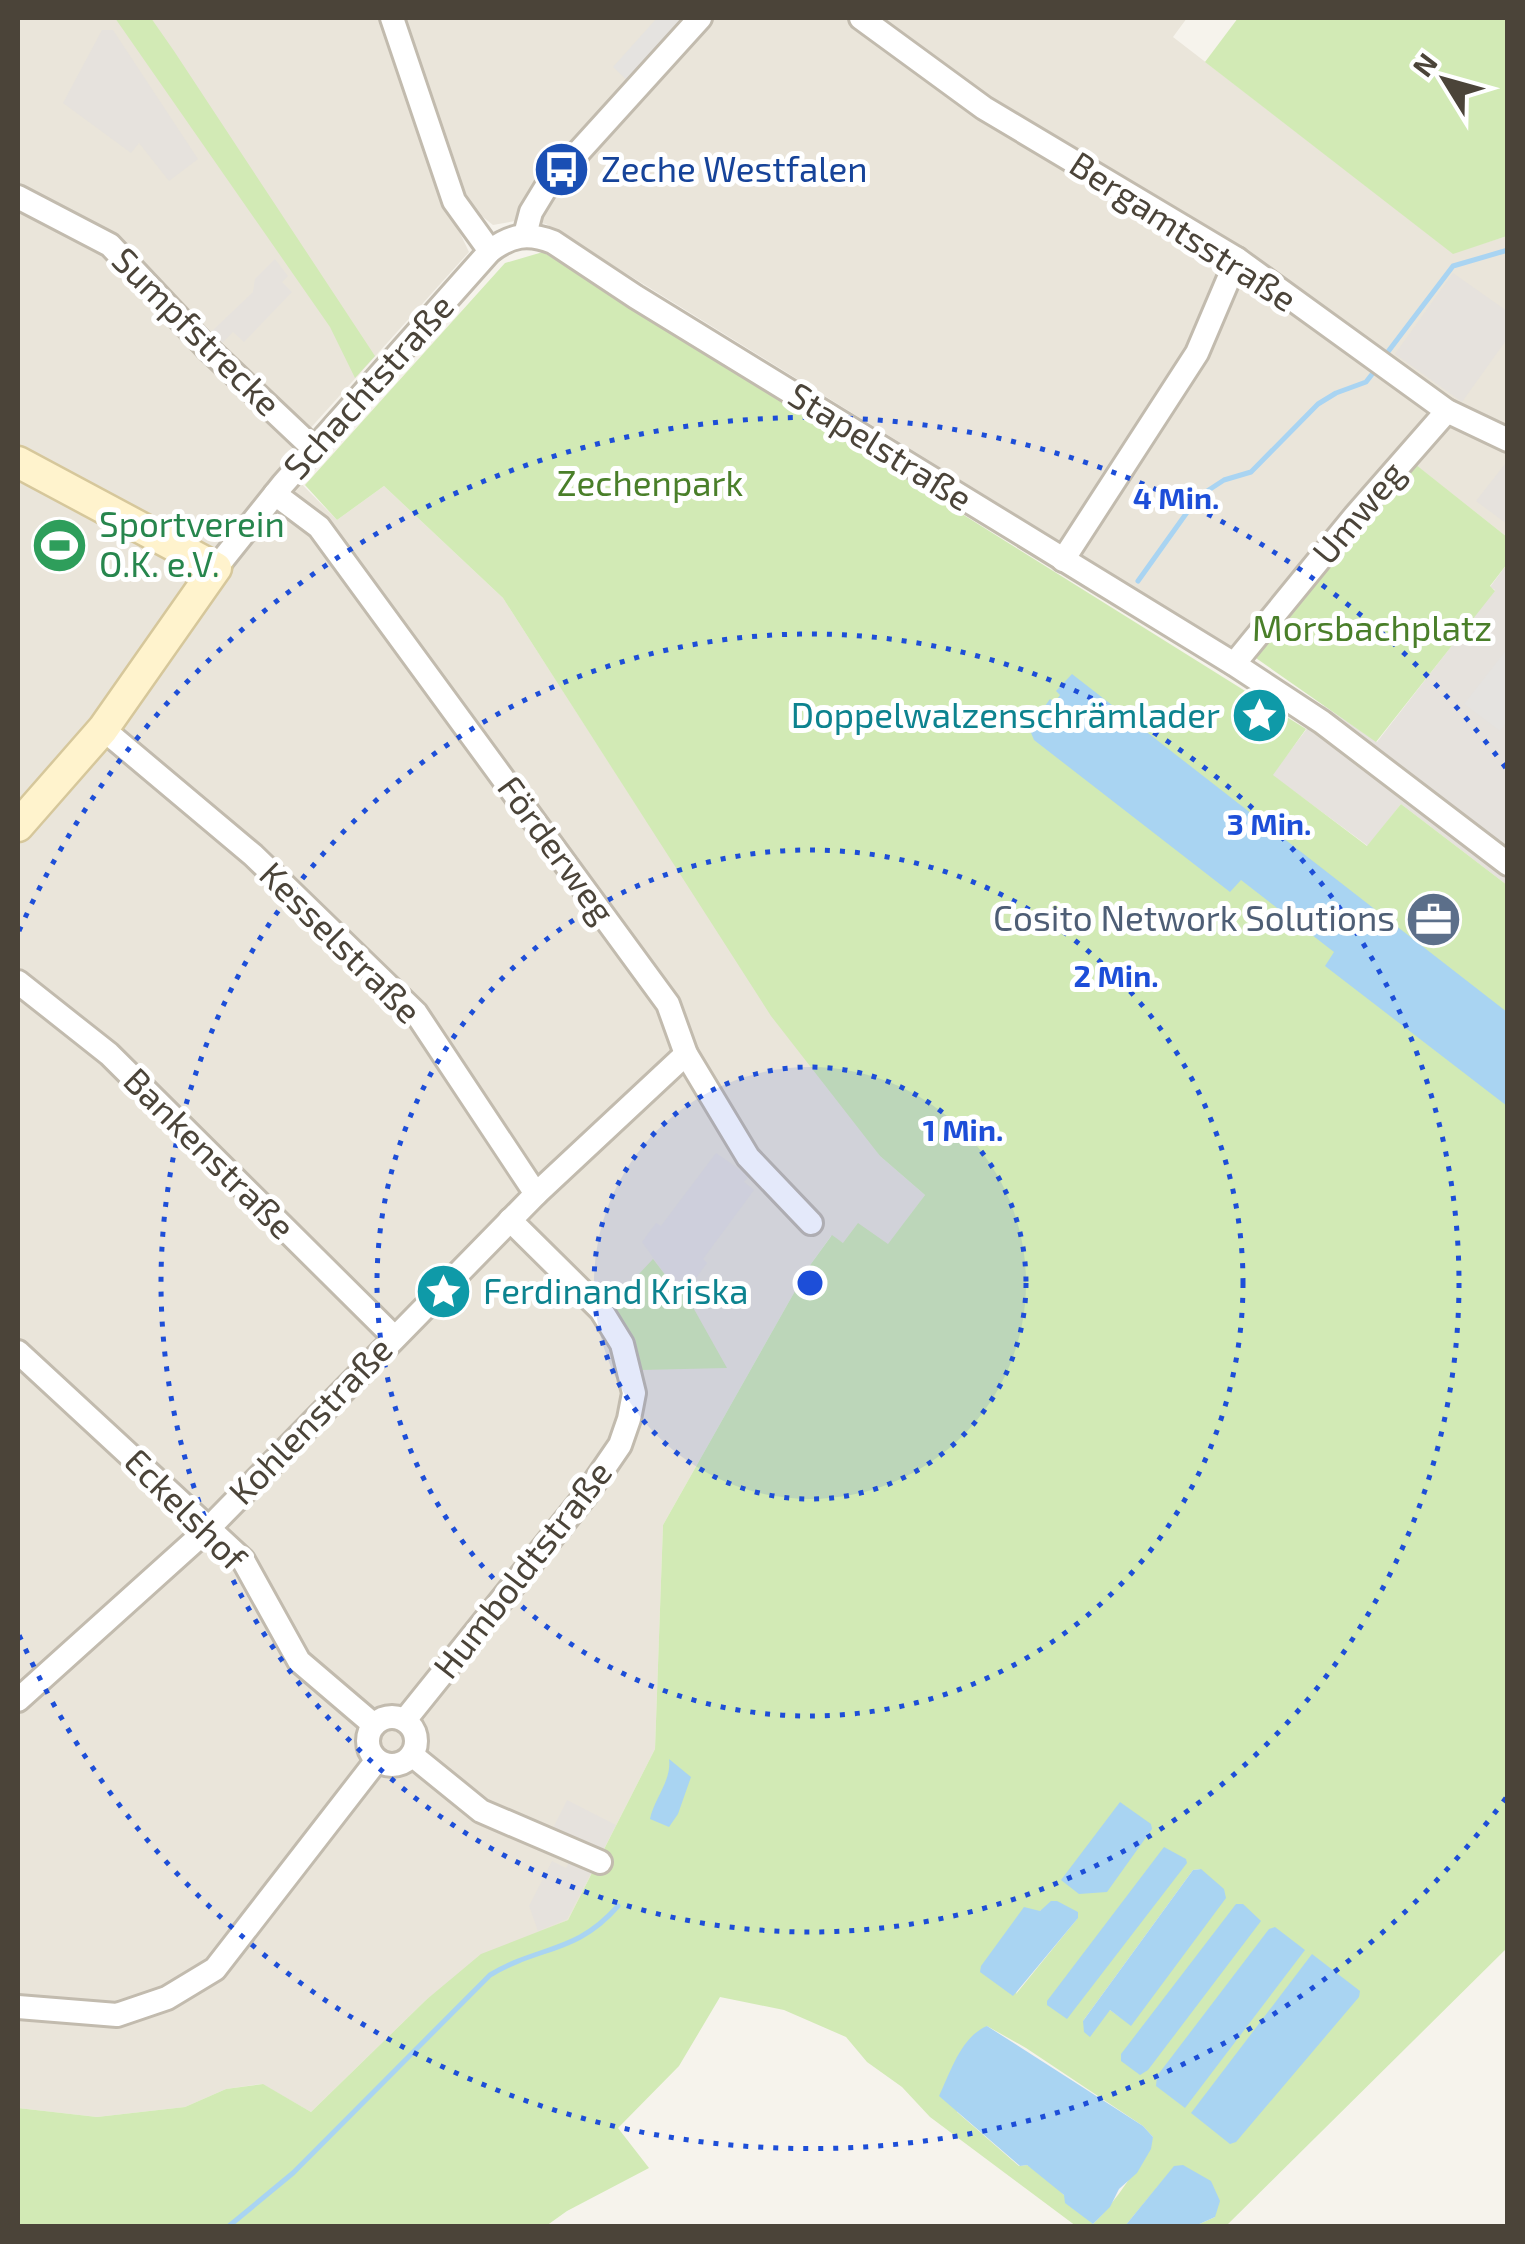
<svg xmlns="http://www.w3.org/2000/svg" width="1525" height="2244" font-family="'Exo 2',sans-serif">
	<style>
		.residential { fill: #eae5da }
		.industrial { fill: #e6e2dd }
		.green { fill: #d2eab5; fill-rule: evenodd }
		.parking { fill: #e5e3e0 }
		.water { fill: #a9d4f2 }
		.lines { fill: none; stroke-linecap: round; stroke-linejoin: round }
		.stream { stroke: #a9d4f2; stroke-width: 5 }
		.street-casing { stroke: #c2bbae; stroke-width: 28 }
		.secondary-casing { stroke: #d6c79b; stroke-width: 35 }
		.street { stroke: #fff; stroke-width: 22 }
		.secondary { stroke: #fff3cd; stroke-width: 30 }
		.ring { fill: none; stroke: #1d4ed8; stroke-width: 5; stroke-dasharray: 5 10 }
		.labels { text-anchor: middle; stroke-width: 10; stroke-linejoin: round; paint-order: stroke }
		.transit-label { font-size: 35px; fill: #164399; stroke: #fff; text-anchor: start }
		.street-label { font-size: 35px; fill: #4b4439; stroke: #fff }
		.park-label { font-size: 35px; fill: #4a7f2a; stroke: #fff }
		.leisure-label { font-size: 35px; fill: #27864d; stroke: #fff; text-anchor: start }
		.culture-label { font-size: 35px; fill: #0d838f; stroke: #fff; text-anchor: end }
		.service-label { font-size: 35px; fill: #4e5e75; stroke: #fff; text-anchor: end }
		.centre { fill: #1d4ed8; stroke: #fff; stroke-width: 5 }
		.ring-label { font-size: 30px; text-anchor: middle; font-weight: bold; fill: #1d4ed8; stroke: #fff; stroke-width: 10; stroke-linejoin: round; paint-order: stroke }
	</style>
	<rect width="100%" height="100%" fill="#f6f3ec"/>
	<g class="residential">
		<polygon points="18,18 382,18 448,208 469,252 280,462 337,520 384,486 503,598 644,817 880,1156 925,1195 888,1245 843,1243 831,1236 808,1268 663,1525 655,1749 568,1920 530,1936 426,2000 311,2112 262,2084 226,2089 185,2107 97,2117 18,2108 18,2017 121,2024 210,1962 163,1991 116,2007 18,1998"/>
		<polygon points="403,18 1187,18 1173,37 1453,253 1507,236 1507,537 1398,451 1233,648 546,224 521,220 493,225 463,201"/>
	</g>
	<g class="industrial">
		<polygon points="102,30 113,30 198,159 169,181 139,143 131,153 63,103"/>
		<polygon points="275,259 288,276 282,282 292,292 244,342 233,332 222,343 211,332 253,292 255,279"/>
		<polygon points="1453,273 1507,311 1507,339 1462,402 1395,354"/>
		<polygon points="1505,464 1508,466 1507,524 1476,501"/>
		<polygon points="1507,564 1507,885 1401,804 1368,846 1272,775 1324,706 1377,742 1495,590 1490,587"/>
		<polygon points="716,1153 749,1176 744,1182 754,1190 703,1259 707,1263 685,1293 673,1285 642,1242 656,1223 661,1226"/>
		<polygon points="567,1800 616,1825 567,1919 538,1931 529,1906 552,1861 566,1868 579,1844 552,1830"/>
	</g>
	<g class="green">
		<polygon points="115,18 151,18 174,51 375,356 355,378 330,327"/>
		<polygon points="1238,18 1507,18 1507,236 1453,254 1205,62"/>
		<path d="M 543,252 L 1306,729 L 1273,775 L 1367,846 L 1401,804 L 1507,885 L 1507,1948 L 1226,2226 L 1195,2226 L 1215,2217 L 1174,2167 L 1125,2226 L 1076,2226 L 930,2117 L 902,2087 L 867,2062 L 846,2037 L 784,2010 L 720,1997 L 679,2066 L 618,2128 L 649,2168 L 567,2211 L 546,2226 L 18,2226 L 18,2108 L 97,2117 L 185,2107 L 226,2089 L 263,2084 L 311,2112 L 426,2000 L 481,1954 L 568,1920 L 655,1749 L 663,1525 L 808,1268 L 832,1235 L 843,1243 L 858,1223 L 888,1244 L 925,1195 L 880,1156 L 771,1016 L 503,598 L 384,486 L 337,520 L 305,485 L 505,263 ZM 1201,1869 L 1131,2025 L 1110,2010 L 1083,2021 L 1193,1870 ZM 1046,1908 L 1078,1912 L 1077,1919 L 1016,1994 L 1040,1911 ZM 987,2026 L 1026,2048 L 1143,2126 L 1153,2137 C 1136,2170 1119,2198 1093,2224 L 1045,2176 L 1027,2165 L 1019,2166 L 957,2112 Z"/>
		<polygon points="1415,464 1507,537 1507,564 1490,586 1495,591 1376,742 1253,656"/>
		<polygon points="653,1259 673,1285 685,1293 727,1368 640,1370 635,1339 611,1304"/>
	</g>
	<g class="parking">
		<polygon points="657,18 685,18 628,81 613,67"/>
		<polygon points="1507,649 1507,722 1500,731 1464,704"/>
	</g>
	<g class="water">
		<polygon points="1072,674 1507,1012 1507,1106 1325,966 1334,952 1241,880 1230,892 1034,740 1029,728 1050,699 1055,702 1060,695 1056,691"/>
		<path d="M 669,1759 L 691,1777 L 678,1814 L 669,1827 L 650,1819 C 654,1799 672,1780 669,1759 Z"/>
		<polygon points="1120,1802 1151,1824 1152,1829 1107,1892 1079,1894 1061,1880"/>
		<polygon points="1164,1847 1186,1859 1187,1863 1067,2019 1047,2005 1047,2001"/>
		<polygon points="1201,1869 1224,1889 1226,1898 1131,2026 1110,2010 1090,2037 1084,2032 1083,2021 1193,1870"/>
		<polygon points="1051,1901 1057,1901 1078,1912 1078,1918 1013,1996 980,1972 981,1966 1024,1907 1040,1911"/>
		<polygon points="1236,1904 1243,1904 1261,1921 1148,2070 1140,2075 1121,2061 1121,2054"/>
		<polygon points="1275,1927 1305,1950 1185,2108 1156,2086 1157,2076 1269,1929"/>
		<polygon points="1312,1954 1360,1991 1359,1997 1236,2142 1230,2144 1191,2113"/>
		<path d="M 987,2026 L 1143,2126 L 1153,2137 L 1151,2149 L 1137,2173 L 1119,2189 L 1110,2207 L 1093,2224 L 1065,2203 L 1064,2195 L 1027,2165 L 1020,2166 L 939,2096 C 951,2071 961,2037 987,2026 Z"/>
		<polygon points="1183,2165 1211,2181 1220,2201 1215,2217 1195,2226 1125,2226 1174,2166"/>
	</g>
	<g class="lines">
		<g class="stream">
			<polyline points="1387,353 1453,266 1508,250"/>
			<polyline points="1138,581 1198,497 1224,480 1251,472 1318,404 1336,393 1366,382 1373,373"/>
			<path d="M 229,2226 L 293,2173 L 490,1975 C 540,1945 576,1954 618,1906"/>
		</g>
		<defs>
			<g id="street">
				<polyline points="392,18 454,201 490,251"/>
				<polyline points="861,18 984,108 1237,259 1447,411 1508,440"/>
				<polyline points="18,197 110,245 206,347 314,449"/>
				<polyline points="525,235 531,212 545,189 700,18"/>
				<polyline points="275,494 319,527 668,1004 686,1054 748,1157 811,1223"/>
				<polyline points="1063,560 1197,353 1237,259"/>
				<path d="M 216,568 L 283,484 L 490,251 C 511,235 528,232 553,242 L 636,297 L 1234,664 L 1322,722 L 1508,864"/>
				<polyline points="1234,664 1355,516 1447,411"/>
				<polyline points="103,729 253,855 416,1013 536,1194"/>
				<polyline points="18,982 109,1054 393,1336"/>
				<polyline points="18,1352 243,1560 299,1661 374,1725"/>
				<polyline points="18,1700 209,1528 536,1194 686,1054"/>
				<circle cx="392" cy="1741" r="24"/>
				<polyline points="405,1720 585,1496 620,1445 629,1419 634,1393 622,1344 601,1310 510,1220"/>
				<polyline points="412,1755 481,1811 600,1862"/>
				<polyline points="18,2007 117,2015 167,1998 215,1969 377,1760"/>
			</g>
			<polyline id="secondary" points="18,462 216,568 103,729 18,826"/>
		</defs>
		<use href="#street" class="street-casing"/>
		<use href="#secondary" class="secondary-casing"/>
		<use href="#street" class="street"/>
		<use href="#secondary" class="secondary"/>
	</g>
	<circle cx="810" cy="1283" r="216" fill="#1d4ed8" fill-opacity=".12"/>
	<g class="ring">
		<circle cx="810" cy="1283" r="216"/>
		<circle cx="810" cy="1283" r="433"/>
		<circle cx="810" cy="1283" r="649"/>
		<path d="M1506 1798A866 866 0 0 1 19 1635M19 931A866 866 0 0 1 1506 768"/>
	</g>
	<defs>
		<symbol id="bus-disc" viewBox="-11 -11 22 22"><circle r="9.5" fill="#1a4fb4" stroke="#fff"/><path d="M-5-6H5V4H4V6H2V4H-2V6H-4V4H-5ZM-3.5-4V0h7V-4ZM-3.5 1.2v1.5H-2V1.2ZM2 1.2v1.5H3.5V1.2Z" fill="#fff"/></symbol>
		<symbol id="stadium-disc" viewBox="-11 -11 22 22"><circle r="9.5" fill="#2e9e5b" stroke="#fff"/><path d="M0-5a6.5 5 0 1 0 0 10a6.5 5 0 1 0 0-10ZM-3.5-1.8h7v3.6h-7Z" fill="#fff"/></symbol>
		<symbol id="sight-disc" viewBox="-11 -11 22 22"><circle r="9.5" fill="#0f9aa8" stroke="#fff"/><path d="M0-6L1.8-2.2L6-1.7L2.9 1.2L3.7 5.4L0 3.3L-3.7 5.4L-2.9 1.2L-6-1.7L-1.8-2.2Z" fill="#fff"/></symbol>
		<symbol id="office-disc" viewBox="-11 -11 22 22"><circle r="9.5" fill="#5c6f8a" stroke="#fff"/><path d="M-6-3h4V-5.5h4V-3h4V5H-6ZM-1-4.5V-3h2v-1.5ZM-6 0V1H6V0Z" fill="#fff"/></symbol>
	</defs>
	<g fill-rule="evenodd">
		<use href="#bus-disc" x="530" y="138" width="63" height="63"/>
		<use href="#stadium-disc" x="28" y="514" width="63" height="63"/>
		<use href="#sight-disc" x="1228" y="684" width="63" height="63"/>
		<use href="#office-disc" x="1402" y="888" width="63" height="63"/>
		<use href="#sight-disc" x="412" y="1260" width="63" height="63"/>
	</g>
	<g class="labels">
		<g class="transit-label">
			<text x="601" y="182">Zeche Westfalen</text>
		</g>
		<g class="street-label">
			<text transform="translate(1183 232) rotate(33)" y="12">Bergamtsstraße</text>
			<text transform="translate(196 332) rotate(45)" y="12">Sumpfstrecke</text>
			<text transform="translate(369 387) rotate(-48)" y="12">Schachtstraße</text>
			<text transform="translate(880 447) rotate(32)" y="12">Stapelstraße</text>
			<text transform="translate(1359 513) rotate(-50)" y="12">Umweg</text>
			<text transform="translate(556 850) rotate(54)" y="12">Förderweg</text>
			<text transform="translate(340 943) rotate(45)" y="12">Kesselstraße</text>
			<text transform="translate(209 1154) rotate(45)" y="12">Bankenstraße</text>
			<text transform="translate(311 1421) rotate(-46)" y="12">Kohlenstraße</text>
			<text transform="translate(185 1510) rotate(45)" y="12">Eckelshof</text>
			<text transform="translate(523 1570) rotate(-52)" y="12">Humboldtstraße</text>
		</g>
		<g class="park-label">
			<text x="650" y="496">Zechenpark</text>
			<text x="1372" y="641">Morsbachplatz</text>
		</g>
		<g class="leisure-label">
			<text x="99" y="537">Sportverein<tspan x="99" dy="40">O.K. e.V.</tspan></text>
		</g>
		<g class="culture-label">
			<text x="1220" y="728">Doppelwalzenschrämlader</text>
			<text x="483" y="1304" text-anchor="start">Ferdinand Kriska</text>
		</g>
		<g class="service-label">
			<text x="1395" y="931">Cosito Network Solutions</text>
		</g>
	</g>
	<circle cx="810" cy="1283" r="15" class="centre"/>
	<g class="ring-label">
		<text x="1176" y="509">4 Min.</text>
		<text x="1269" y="835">3 Min.</text>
		<text x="1116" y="987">2 Min.</text>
		<text x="963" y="1141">1 Min.</text>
	</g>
	<rect width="1525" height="2244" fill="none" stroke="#4b4439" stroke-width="40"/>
	<g transform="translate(1445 80) rotate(307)" stroke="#ffffff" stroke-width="8" paint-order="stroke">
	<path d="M0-8L18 38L0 25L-18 38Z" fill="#4b4439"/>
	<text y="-15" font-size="28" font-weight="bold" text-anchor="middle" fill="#4b4439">N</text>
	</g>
</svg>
